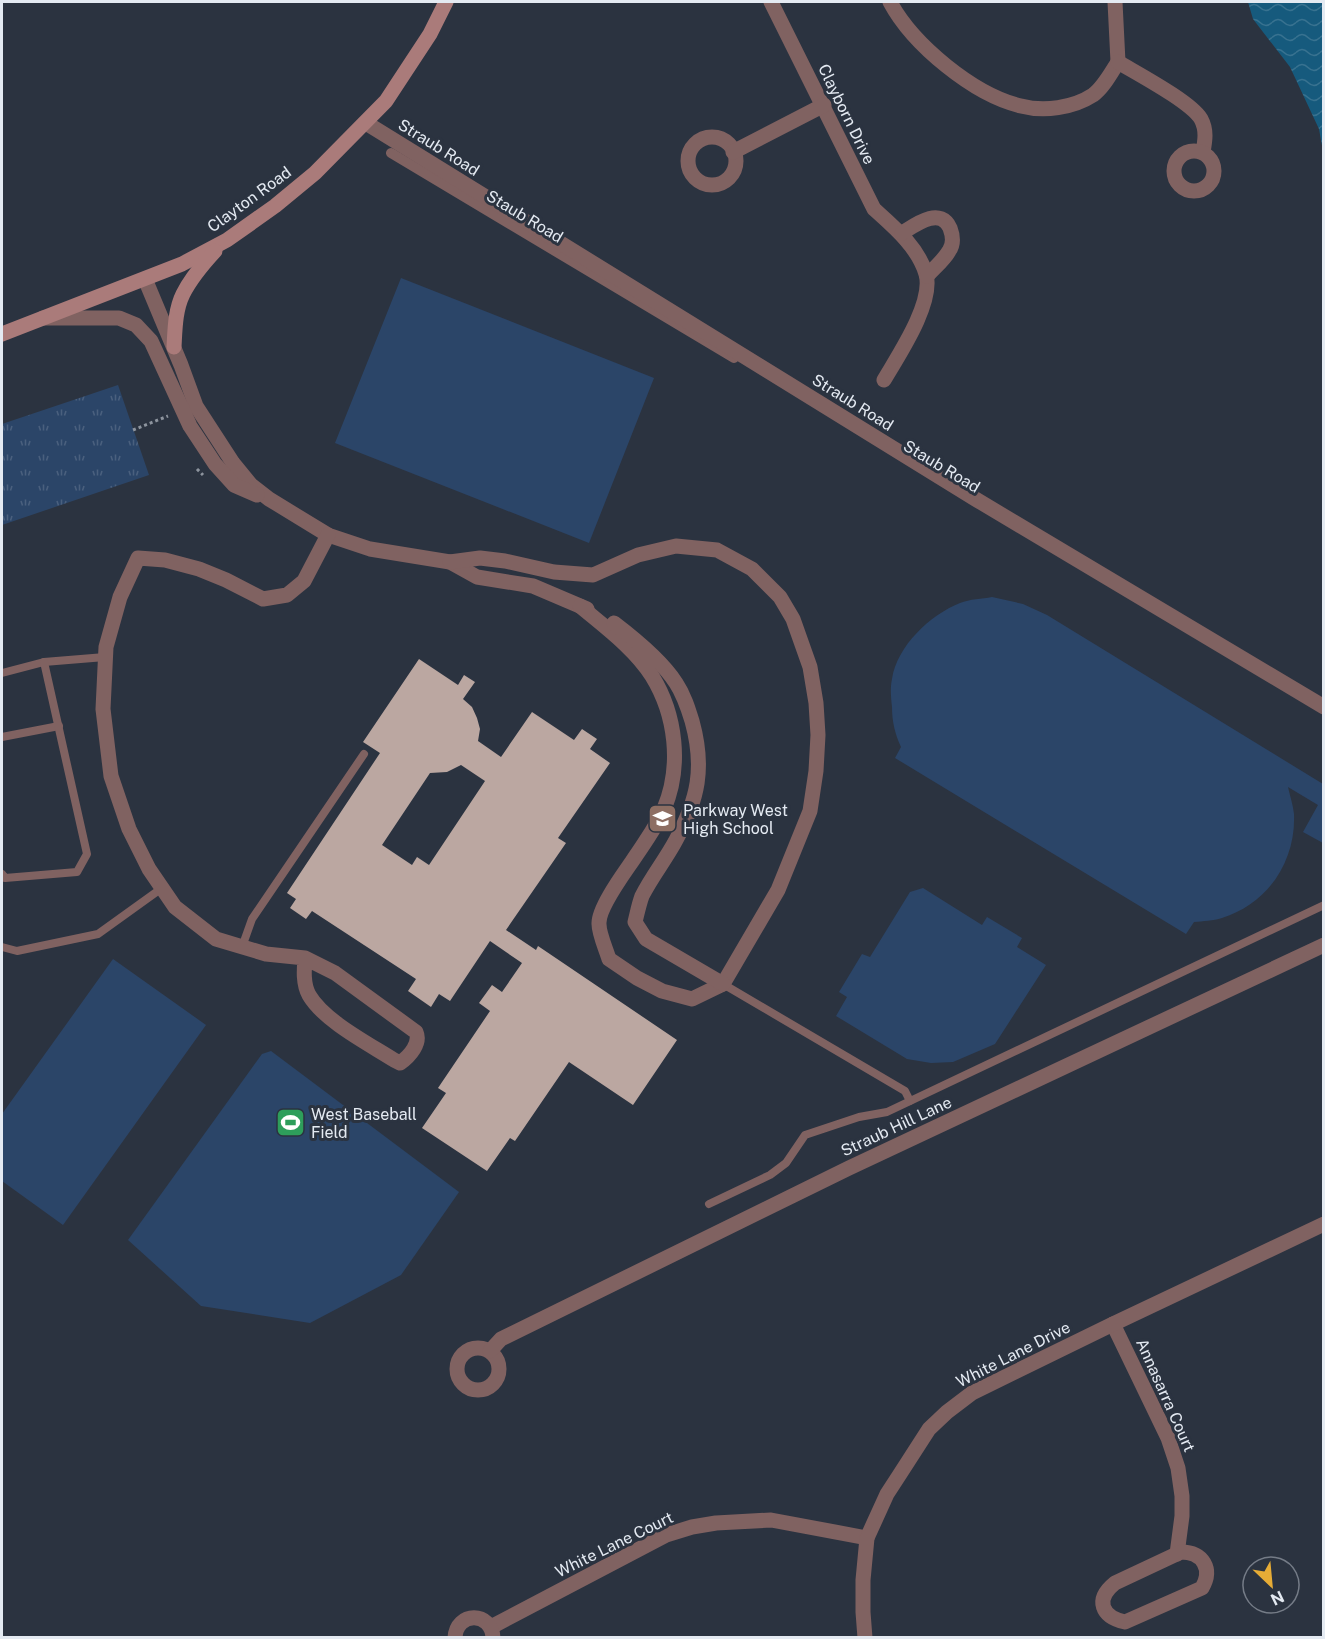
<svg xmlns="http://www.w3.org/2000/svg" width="1325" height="1639" font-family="'Public Sans',sans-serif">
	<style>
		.grass { fill: #2b4568 }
		.park { fill: url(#park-tufts) }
		.water { fill: url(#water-waves) }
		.building { fill: #bba7a1; fill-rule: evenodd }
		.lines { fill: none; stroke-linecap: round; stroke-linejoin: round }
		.path { stroke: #8d949e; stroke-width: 3; stroke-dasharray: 3 3; stroke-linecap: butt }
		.service { stroke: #806261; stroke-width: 8 }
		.pedestrian { stroke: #806261; stroke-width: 10 }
		.minor { stroke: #806261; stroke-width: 15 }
		.secondary { stroke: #aa7b7a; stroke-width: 15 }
		.labels { text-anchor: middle; stroke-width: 6; stroke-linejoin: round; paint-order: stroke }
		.street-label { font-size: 16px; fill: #e4eaf2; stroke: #2b3340 }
		.poi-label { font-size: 16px; fill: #e4eaf2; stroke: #2b3340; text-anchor: start }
	</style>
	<defs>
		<pattern id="park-tufts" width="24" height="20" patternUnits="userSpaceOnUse" patternTransform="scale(1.5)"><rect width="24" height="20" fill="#2b4568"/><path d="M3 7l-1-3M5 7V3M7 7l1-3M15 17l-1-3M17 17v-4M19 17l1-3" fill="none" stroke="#4a607e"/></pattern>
		<pattern id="water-waves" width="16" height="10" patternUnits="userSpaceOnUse" patternTransform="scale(1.5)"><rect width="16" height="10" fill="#165a7d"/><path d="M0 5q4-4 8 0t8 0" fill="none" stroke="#387290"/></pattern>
	</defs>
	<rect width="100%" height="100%" fill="#2b3340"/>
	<g class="grass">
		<polygon points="401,278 654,378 589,543 335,443"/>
		<path d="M 992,597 L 1023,604 L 1047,615 L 1323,784 L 1323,843 L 1303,832 L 1318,805 L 1288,787 C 1290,796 1293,805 1294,814 C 1296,861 1268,904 1222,918 C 1213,921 1203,921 1194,922 L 1186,934 L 895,758 L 901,747 C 895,734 892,722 892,707 C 891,698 890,688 892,679 C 897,646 930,615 960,603 C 970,599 982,599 992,597 Z"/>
		<polygon points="923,888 982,925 987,917 1022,938 1017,947 1046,965 995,1044 953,1062 931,1063 907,1059 836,1016 847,997 839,992 862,954 870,957 910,892"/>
		<polygon points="113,959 206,1025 63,1225 2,1181 2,1114"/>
		<polygon points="271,1051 459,1192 401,1275 310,1323 201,1306 128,1240 262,1054"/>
	</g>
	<polygon class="park" points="118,385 149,475 2,525 2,424"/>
	<polygon class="water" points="1248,2 1323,2 1323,151 1319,129 1290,67 1253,19"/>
	<path class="building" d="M 419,659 L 458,685 L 464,675 L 475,682 L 463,699 L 472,707 L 477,718 L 480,729 L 478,741 L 501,757 L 532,712 L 574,740 L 582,729 L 597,739 L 590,749 L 610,763 L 558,838 L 566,843 L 506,930 L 536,950 L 538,946 L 677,1040 L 633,1105 L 569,1062 L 515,1141 L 510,1138 L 487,1171 L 422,1128 L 446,1093 L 438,1088 L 490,1011 L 479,1003 L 492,985 L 502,992 L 522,963 L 490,941 L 450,1001 L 439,994 L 431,1007 L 408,991 L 416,979 L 312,911 L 306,919 L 290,908 L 296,899 L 287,893 L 380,753 L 363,742 ZM 461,765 L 485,781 L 429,865 L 417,857 L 412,865 L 382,845 L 430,773 L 447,772 Z"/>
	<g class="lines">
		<g class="path">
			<polyline points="133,430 168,416"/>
			<polyline points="197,469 203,475"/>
		</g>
		<g class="service">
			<polyline points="2,673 44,662 105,657"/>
			<polyline points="2,737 59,726"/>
			<polyline points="2,874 5,878 77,872 87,854 44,662"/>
			<polyline points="2,947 17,951 98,934 162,888"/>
			<polyline points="242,947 252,919 364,754"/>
			<polyline points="723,984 905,1091 910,1101"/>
			<polyline points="709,1204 770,1175 786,1163 805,1135 859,1117 887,1112 1324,905"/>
		</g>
		<polyline class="pedestrian" points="391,153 734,358"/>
		<g class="minor">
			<path d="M 771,2 L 874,209 C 894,227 918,247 926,274 C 934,303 898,356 884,380"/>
			<path d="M 890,2 C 913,45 974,95 1021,106 C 1044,112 1073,108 1093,95 C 1103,88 1111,73 1118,62"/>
			<polyline points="1115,2 1118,62"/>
			<path d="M 1118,62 C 1138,74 1191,102 1201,119 C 1207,130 1205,141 1203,152"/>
			<polyline points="366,123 977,500 1324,707"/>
			<circle cx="712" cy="161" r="24"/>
			<circle cx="1194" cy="171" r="20"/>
			<polyline points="733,152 824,105"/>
			<path d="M 902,233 C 915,225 940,206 950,228 C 953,236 954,244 949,251 C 944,260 934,268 927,276"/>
			<polyline points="145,279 181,365 196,406 233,463 251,485 269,499 328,535 370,549 450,562 477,577 533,586 587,609"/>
			<polyline points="43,318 119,318 136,325 151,341 190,426 215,464 234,485 257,495"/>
			<path d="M 450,562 L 480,558 L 505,561 L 554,572 L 593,575 L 638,555 L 676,546 L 717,550 L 752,569 L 780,597 L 793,619 L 810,667 L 816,703 L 818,735 L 816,771 L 810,811 L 778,890 L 723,984 L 692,999 L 662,991 L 637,978 L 609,959 C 606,949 599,934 599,924 C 598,909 622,876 631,863 C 642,846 656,828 664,809 C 682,766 676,715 652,676 C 634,648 605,627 580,606"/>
			<path d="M 614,623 C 635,639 662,661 676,683 C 684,695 688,708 692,721 C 705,768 698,799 676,840 C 666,859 652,876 642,896 C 639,904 637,914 635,922 L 646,939 L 723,984"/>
			<path d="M 305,958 C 304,970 303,984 309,995 C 324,1021 369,1044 394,1060 L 400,1063 C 410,1056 421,1043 416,1032 L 335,973 L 305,958 L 266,954 L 216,939 L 175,907 L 149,869 L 129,829 L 111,776 L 103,709 L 106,647 L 120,597 L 138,558 L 165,560 L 199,569 L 226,580 L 263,599 L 287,595 L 304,581 L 328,535"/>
			<polyline points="1113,1324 1168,1438 1178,1468 1182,1496 1182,1516 1177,1554"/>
			<circle cx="478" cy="1369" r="21"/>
			<polyline points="490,1351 501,1339 849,1168 1324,945"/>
			<path d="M 1181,1552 C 1203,1552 1213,1569 1202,1588 L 1125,1622 C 1102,1617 1094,1600 1115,1583 Z"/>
			<polyline points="491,1627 666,1535 692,1527 716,1523 771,1520 867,1538"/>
			<path d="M 455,1638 C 456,1611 492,1611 493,1638"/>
			<polyline points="865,1638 863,1612 863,1580 867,1538 887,1494 900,1474 929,1429 947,1412 972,1393 1113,1324 1324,1224"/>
		</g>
		<g class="secondary">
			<polyline points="2,334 182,264 227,240 275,206 315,173 386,101 430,34 446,2"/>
			<path d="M 174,347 C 175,330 175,310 183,294 C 191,278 203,264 215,251"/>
		</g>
	</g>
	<defs>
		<symbol id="school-square" viewBox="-11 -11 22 22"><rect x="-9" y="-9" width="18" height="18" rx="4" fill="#8d6e63" stroke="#2b3340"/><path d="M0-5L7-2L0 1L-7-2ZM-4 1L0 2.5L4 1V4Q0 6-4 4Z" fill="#fff"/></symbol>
		<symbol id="stadium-square" viewBox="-11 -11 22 22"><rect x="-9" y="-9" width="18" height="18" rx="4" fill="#2e9e5b" stroke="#2b3340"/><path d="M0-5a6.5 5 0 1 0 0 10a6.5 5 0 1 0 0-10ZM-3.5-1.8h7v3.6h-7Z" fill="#fff"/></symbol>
	</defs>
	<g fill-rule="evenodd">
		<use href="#school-square" x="646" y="802" width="33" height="33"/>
		<use href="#stadium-square" x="274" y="1106" width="33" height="33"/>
	</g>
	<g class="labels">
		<g class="street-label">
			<text transform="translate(847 114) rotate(64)" y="6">Clayborn Drive</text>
			<text transform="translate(439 147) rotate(32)" y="6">Straub Road</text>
			<text transform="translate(249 199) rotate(-36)" y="6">Clayton Road</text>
			<text transform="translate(525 216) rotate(31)" y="6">Staub Road</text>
			<text transform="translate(853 402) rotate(32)" y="6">Straub Road</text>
			<text transform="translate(942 466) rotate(31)" y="6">Staub Road</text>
			<text transform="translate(896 1126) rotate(-25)" y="6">Straub Hill Lane</text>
			<text transform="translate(1013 1354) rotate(-27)" y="6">White Lane Drive</text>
			<text transform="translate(1166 1395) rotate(66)" y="6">Annasarra Court</text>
			<text transform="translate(614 1544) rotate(-26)" y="6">White Lane Court</text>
		</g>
		<g class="poi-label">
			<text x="683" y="816">Parkway West<tspan x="683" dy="18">High School</tspan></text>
			<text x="311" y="1120">West Baseball<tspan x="311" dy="18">Field</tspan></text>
		</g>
	</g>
	<rect width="1325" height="1639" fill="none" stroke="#e4eaf2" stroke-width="6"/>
	<g transform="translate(1271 1585) rotate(154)"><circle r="28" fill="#2b3340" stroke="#757c87" stroke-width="1.5"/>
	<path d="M0-4.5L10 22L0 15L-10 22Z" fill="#e6ac36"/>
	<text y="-9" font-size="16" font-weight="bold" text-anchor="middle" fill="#e4eaf2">N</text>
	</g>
</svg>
